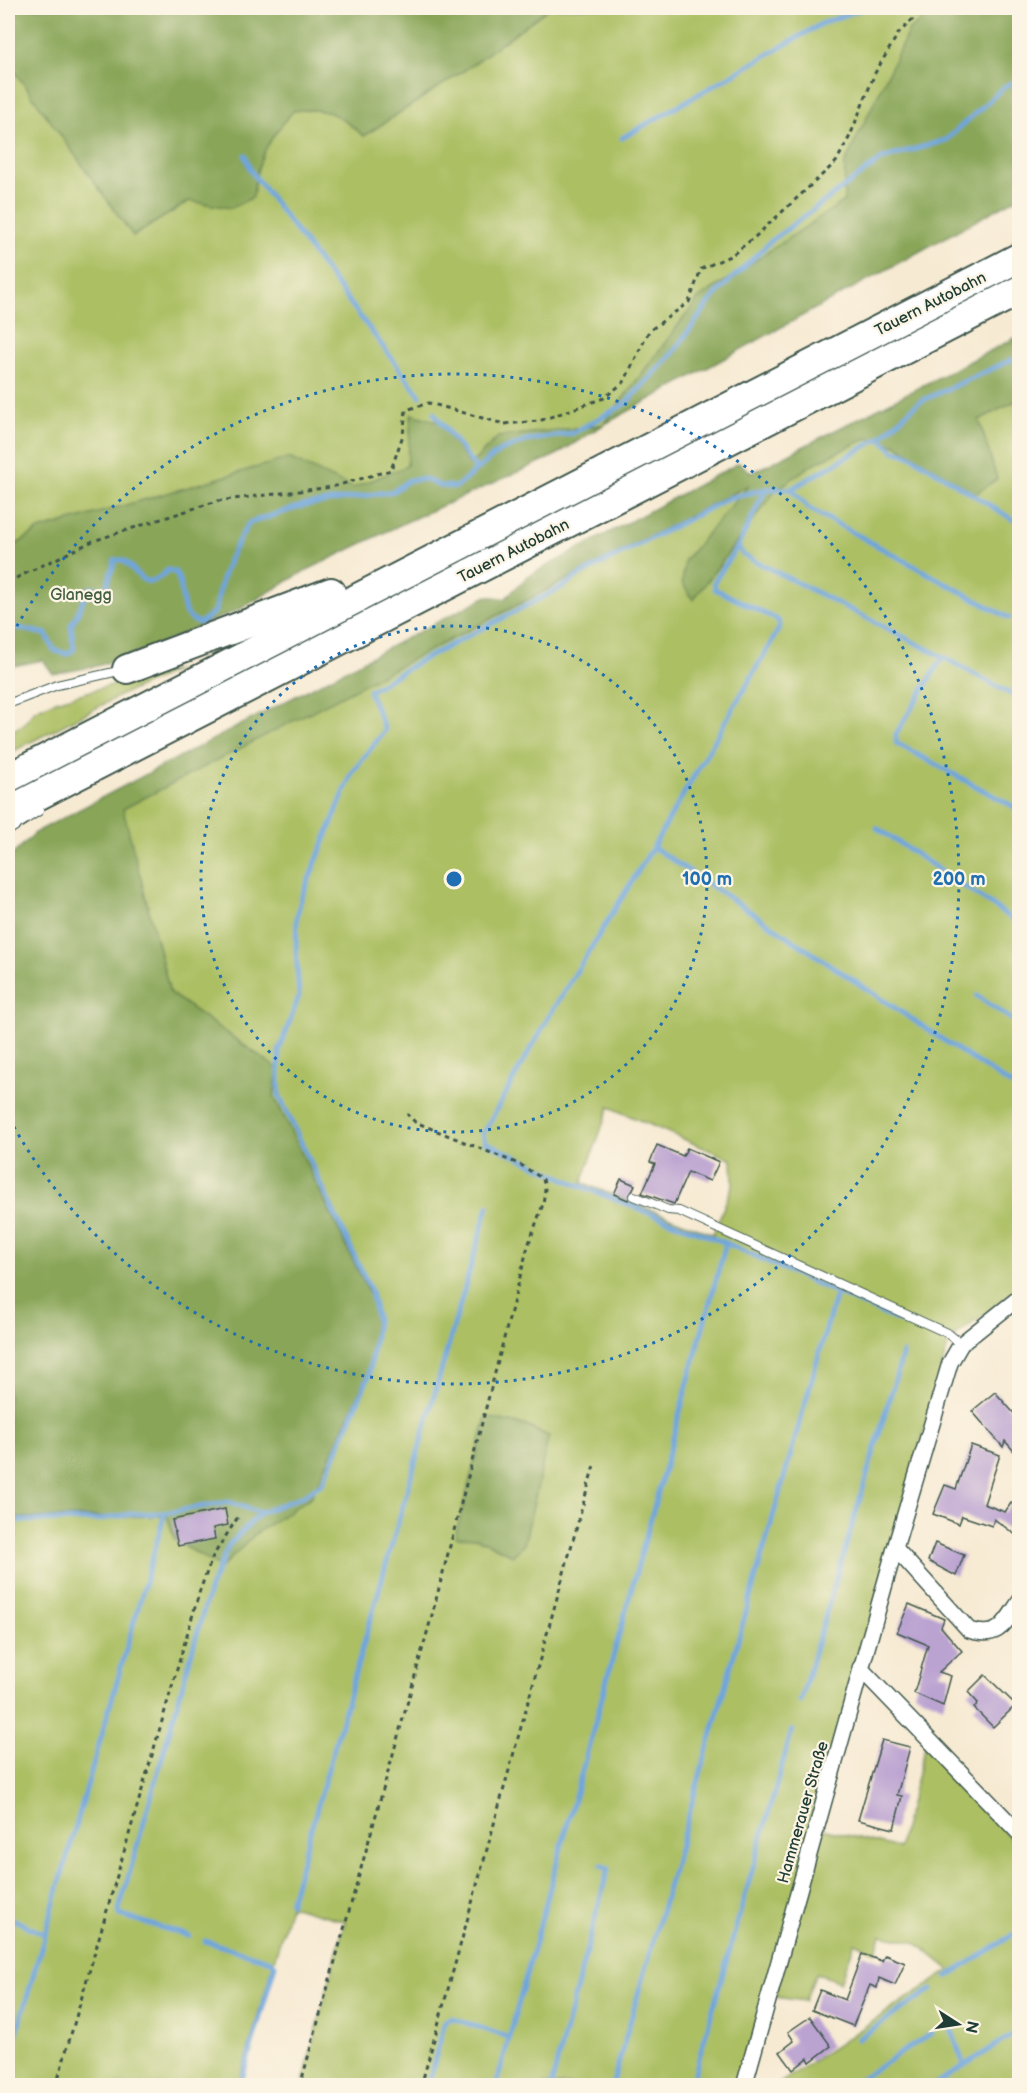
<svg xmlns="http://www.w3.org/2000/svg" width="1027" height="2093" font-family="'Balsamiq Sans',sans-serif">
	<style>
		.green { fill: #acbf63; stroke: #667e4c; stroke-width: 1.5; fill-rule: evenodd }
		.forest { fill: #89a659; stroke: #547246; stroke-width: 1.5 }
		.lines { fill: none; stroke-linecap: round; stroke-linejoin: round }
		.stream { stroke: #6ea5dd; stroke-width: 5 }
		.building { fill: #baa2d1 }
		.service-casing { stroke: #3f574c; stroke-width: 10 }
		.minor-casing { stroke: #3f574c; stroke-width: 18 }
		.motorway-casing { stroke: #3f574c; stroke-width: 32 }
		.path { stroke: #3f574c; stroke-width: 3; stroke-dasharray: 4.5 4.5; stroke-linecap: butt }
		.service { stroke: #fff; stroke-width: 8 }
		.minor { stroke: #fff; stroke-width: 15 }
		.motorway { stroke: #fff; stroke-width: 28 }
		.ring { fill: none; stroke: #1f6fb2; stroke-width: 3; stroke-dasharray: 3 6 }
		.labels { text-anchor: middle; stroke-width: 4.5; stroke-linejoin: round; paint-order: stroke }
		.street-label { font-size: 16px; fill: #1f3d34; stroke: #fcf5e5 }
		.park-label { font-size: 16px; fill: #425e40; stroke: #fcf5e5 }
		.centre { fill: #1f6fb2; stroke: #fcf5e5; stroke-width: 3 }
		.ring-label { font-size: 18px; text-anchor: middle; font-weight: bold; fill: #1f6fb2; stroke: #fcf5e5; stroke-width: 4.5; stroke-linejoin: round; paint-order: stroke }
	</style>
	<rect width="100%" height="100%" fill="#fcf5e5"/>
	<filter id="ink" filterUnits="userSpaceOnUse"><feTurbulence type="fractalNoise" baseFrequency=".0167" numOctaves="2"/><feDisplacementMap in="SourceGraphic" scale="12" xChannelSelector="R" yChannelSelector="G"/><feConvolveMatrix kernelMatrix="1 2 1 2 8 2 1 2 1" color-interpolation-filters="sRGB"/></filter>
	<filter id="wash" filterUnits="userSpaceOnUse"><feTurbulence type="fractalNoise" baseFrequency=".008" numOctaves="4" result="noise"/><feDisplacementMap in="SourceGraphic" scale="24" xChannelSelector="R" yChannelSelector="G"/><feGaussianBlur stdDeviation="1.35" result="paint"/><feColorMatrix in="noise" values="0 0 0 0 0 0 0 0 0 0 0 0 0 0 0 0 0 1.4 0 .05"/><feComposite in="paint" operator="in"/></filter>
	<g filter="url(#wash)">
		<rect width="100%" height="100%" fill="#f7ead3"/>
		<g class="green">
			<path d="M 549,8 L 938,8 L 909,30 L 845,163 L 845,201 L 698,299 L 603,425 L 498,437 L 470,465 L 439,423 L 411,414 L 408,466 L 352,488 L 289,459 L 39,530 L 8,550 L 8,62 L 134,236 L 189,201 L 231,208 L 253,197 C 256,159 268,140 293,111 C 328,106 338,115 364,136 L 468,68 Z"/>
			<path d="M 1019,399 L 1019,1287 L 949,1341 L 744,2085 L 302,2085 L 345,1921 L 290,1906 L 238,2085 L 8,2085 L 8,1518 L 168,1516 L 221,1568 L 255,1534 L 312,1496 L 376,1308 L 274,1096 L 278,1069 L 170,993 L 122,809 L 751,484 L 685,560 L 693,600 L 775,491 L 811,465 L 867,438 L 897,445 L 975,493 L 997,479 L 979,420 ZM 609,1107 L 732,1160 L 733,1184 L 713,1234 L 582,1183 ZM 486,1417 L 542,1468 L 524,1544 L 513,1555 L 477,1538 L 456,1536 Z"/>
			<polygon points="178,670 123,694 8,754 8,733 23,725 35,710 56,701 133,679"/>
			<polygon points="925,1745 1019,1847 1019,2085 777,2085 950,1970 915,1942 881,1935 876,1952 855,1943 840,1982 816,1973 805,2001 775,1997 822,1829 899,1848"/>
		</g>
		<g class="forest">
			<path d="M 8,8 L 549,8 L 468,68 L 364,136 C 338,115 328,106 293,111 C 268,140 256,159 253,197 L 231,208 L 189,201 L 133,236 L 8,62 Z"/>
			<polygon points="938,8 1019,8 1019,197 603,425 556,455 406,522 303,572 240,609 147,649 97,666 53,674 43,660 8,667 8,550 39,530 289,458 353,488 407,466 412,414 439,422 470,465 498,437 603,425 698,299 844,201 845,163 909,30"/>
			<polygon points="1019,336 1019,399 979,420 997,479 975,494 897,445 867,438 811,465 775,491 693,600 682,583 685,560 749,485 123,809 170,993 278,1069 274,1096 376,1308 371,1368 312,1496 255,1534 221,1568 175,1540 167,1516 8,1518 8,859 36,832 487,596 505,599 528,576 739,463 752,473"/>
			<polygon points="486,1417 524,1425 549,1436 524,1544 513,1555 477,1538 455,1537"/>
		</g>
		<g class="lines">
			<g class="stream">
				<polyline points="622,138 823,23 865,8"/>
				<polyline points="245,155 251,171 420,396"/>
				<polyline points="434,413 477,470"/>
				<polyline points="880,438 894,451 911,456 1020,524"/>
				<polyline points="766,489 738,546 714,582 715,589 778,620 780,627 653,847 548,1018 483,1134 485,1142 578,1185 726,1243 910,1326"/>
				<polyline points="791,489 810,509 1009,618"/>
				<polyline points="738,546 743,555 943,657 1020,699"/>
				<path d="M 8,626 L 46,634 L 54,650 L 67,654 L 74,649 L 71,625 C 80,612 81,600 90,588 L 106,589 L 115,560 L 123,560 C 142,575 144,594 168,570 L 175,572 C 188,589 174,618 201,623 L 216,610 C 220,576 231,552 249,523 L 302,506 L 394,491 L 409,480 L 424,479 L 441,486 L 456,487 L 498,452 L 526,441 L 573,433 L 625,404 L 672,354 L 714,296 L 771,241 L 882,159 L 946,140 L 1004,87 L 1020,79"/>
				<polyline points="943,657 896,734 896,743 1020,810"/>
				<polyline points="877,828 1020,924"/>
				<polyline points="653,847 1020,1091"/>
				<polyline points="977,996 1020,1025"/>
				<polyline points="8,1521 97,1520 131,1514 165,1513 229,1502 260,1513"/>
				<polyline points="800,1702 903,1353"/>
				<polyline points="290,1903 488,1206"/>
				<polyline points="8,1917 44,1934"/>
				<polyline points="189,1936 120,1915 119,1910 210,1588 229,1545 260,1513 303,1496 323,1483 369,1376 377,1321 371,1291 279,1095 279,1051 299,996 296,951 297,916 301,899 352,773 385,730 369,691 420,661 564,586 578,576 729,498 766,489 791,489 880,438 919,402 1020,356"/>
				<polyline points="205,1941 271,1961 275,1965 240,2086"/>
				<polyline points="947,1977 1020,1930"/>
				<polyline points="950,2026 964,2065"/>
				<polyline points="858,2039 932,1989"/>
				<polyline points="8,2064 165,1513"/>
				<polyline points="428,2086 445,2021 451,2018 510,2038"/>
				<polyline points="496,2086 726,1243"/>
				<polyline points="551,2086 608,1869 602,1865"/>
				<polyline points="612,2086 836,1294"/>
				<polyline points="691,2086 792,1730"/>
				<polyline points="849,2086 932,2033"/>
				<polyline points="932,2086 1020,2030"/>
			</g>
		</g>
		<g id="blocks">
			<g class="building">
				<polygon points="657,1145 683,1156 687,1148 719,1162 710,1181 688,1172 674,1204 642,1193 655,1164 650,1162"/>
				<polygon points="621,1179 635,1185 628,1200 614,1194"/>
				<polygon points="995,1392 1020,1420 1020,1458 1005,1441 1003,1447 972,1411"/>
				<polygon points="971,1445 1000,1455 984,1504 1005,1512 1011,1503 1020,1509 1020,1538 994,1519 992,1526 962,1516 959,1524 933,1514 945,1485 956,1489"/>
				<polygon points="225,1509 228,1525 213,1528 215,1539 178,1546 172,1520"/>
				<polygon points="935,1543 964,1555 956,1576 928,1561"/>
				<polygon points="909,1604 944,1619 941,1627 962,1651 939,1672 951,1676 943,1706 914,1693 928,1645 897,1632"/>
				<polygon points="985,1675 1016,1705 993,1727 974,1708 978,1703 968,1692"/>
				<polygon points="882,1740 910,1747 897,1795 902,1796 894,1829 858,1820"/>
				<polygon points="862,1954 882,1961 885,1955 905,1963 895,1985 879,1978 877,1988 870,1985 853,2026 812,2010 820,1990 845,2000"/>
				<polygon points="810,2017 831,2046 810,2062 808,2058 793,2070 780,2052 794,2041 788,2032"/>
			</g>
		</g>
	</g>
	<g filter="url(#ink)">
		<use href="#blocks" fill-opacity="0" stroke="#3f574c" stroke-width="1.5"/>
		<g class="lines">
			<defs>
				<g id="service">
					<polyline points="8,704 57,685 123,670"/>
					<polyline points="8,831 39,811"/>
					<polyline points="634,1196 668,1210 679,1211 949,1334 961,1344"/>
				</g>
				<g id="minor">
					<path d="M 895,1548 L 969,1630 C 999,1640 1005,1623 1020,1601"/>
					<polyline points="860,1668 1020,1834"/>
					<polyline points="744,2086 895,1548 950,1363 961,1344 1020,1297"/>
				</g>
				<g id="motorway">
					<polyline points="127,669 331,592"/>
					<polyline points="8,778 1020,257"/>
					<polyline points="8,811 1020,290"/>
				</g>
			</defs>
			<use href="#service" class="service-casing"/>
			<use href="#minor" class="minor-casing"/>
			<use href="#motorway" class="motorway-casing"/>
			<g class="path">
				<polyline points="8,582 93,541 217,501 332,487 391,470 403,435 406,410 429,403 504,424 539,421 604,398 624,382 649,331 689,302 701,269 732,255 756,236 836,162 850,136 875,73 898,34 924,8"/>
				<polyline points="56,2086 200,1590 213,1556 238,1517"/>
				<polyline points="300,2086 432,1615 528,1246 543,1204 545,1189 543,1179 521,1165 415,1122 407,1114"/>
				<polyline points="421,2086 594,1465"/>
			</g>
			<use href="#service" class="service"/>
			<use href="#minor" class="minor"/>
			<use href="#motorway" class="motorway"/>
		</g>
	</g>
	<g class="ring">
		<circle cx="454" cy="879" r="253"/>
		<path d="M8 642A505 505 0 1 1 8 1116"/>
	</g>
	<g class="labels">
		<g class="street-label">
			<text transform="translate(930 303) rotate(-27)" y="6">Tauern Autobahn</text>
			<text transform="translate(513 550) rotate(-27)" y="6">Tauern Autobahn</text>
			<text transform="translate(802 1812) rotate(-74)" y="6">Hammerauer Straße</text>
		</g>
		<g class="park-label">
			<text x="81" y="600">Glanegg</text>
		</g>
	</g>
	<circle cx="454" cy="879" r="9" class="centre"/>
	<g class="ring-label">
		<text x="707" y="885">100 m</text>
		<text x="959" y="885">200 m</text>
	</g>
	<rect width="1027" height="2093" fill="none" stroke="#fcf5e5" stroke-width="30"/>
	<g transform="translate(958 2024) rotate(102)" stroke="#fcf5e5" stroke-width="4.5" paint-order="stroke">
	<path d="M0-4.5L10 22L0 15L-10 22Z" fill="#1f3d34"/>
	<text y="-9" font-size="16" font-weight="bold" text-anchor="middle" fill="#1f3d34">N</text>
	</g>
</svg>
